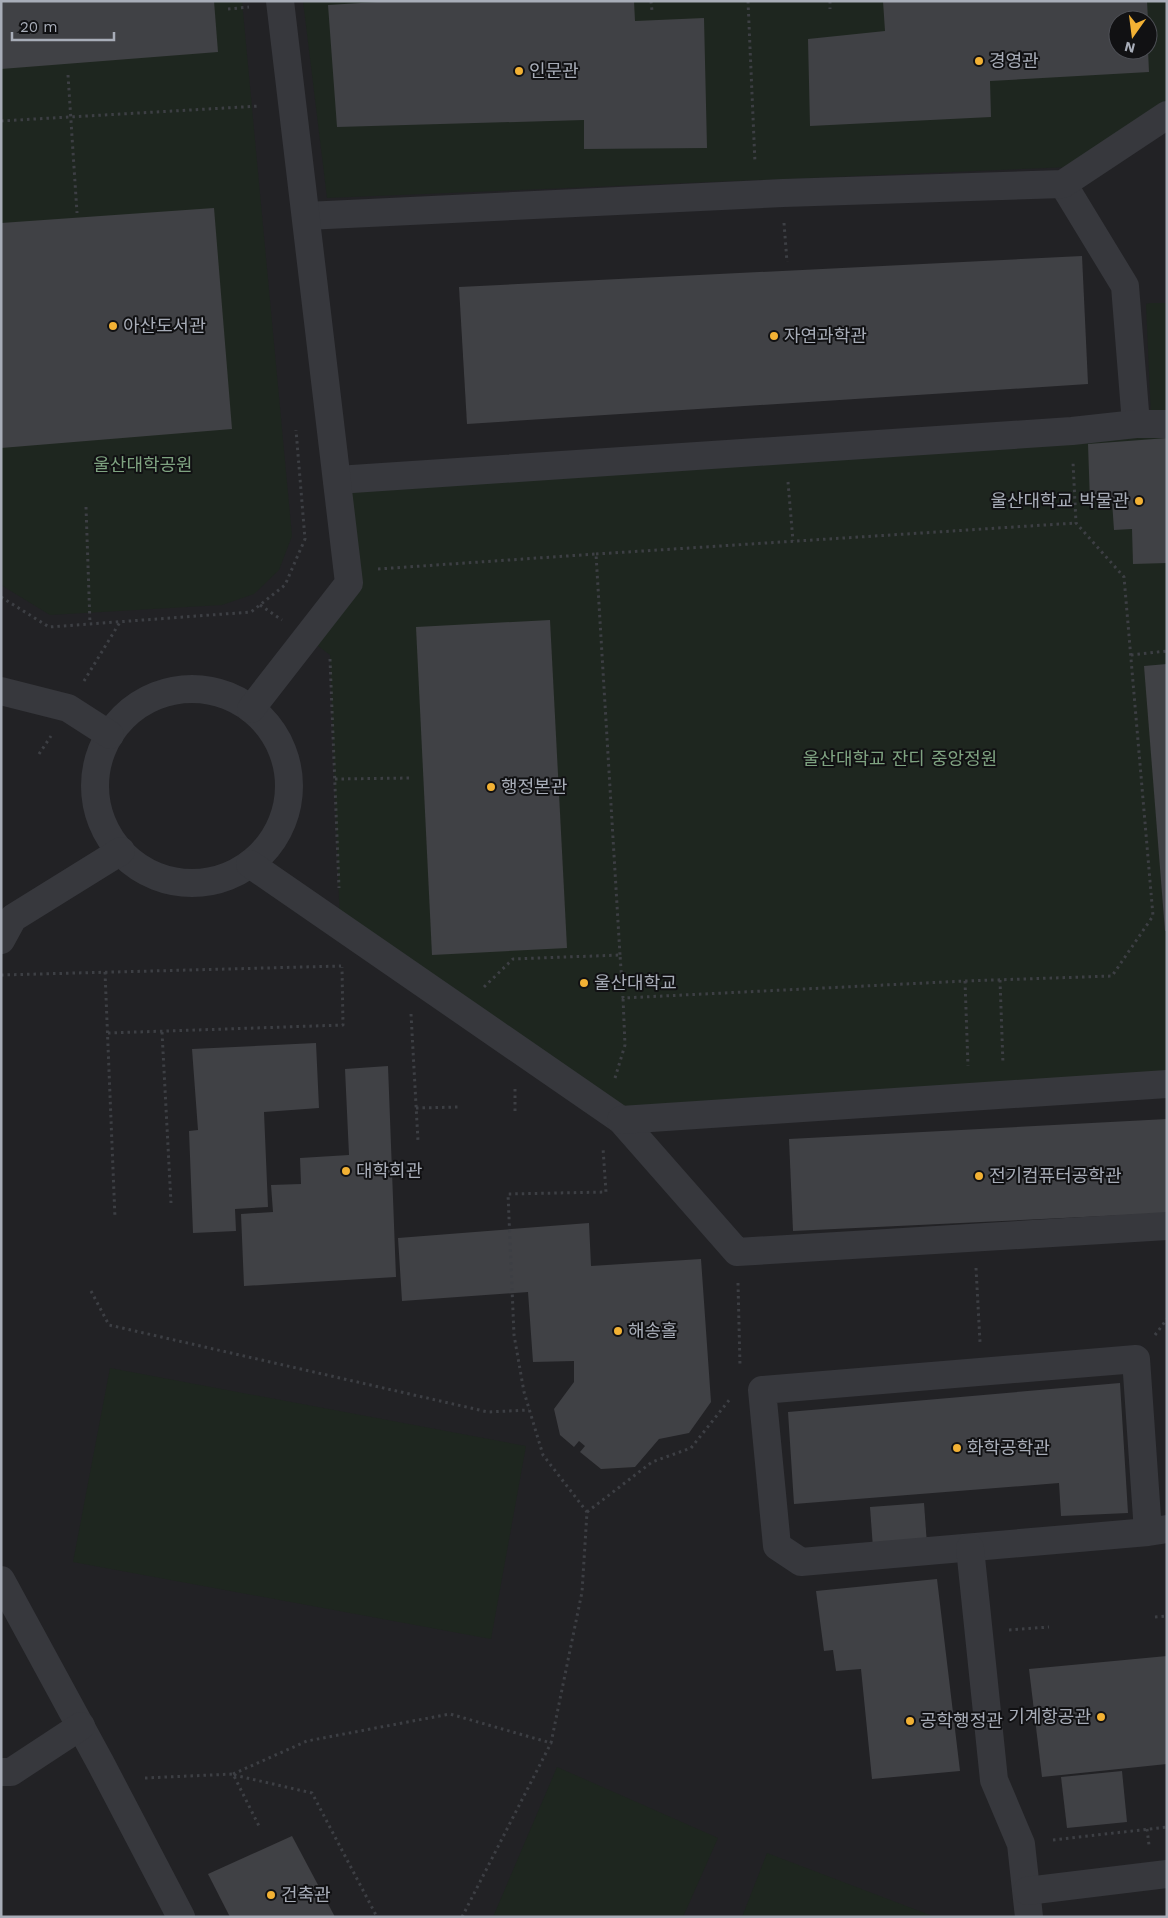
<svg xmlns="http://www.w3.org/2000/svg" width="1168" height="1918" font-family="'Work Sans','Noto Sans KR',sans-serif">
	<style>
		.built { fill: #222225; fill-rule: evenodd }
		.green { fill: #1e261f; fill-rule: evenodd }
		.building { fill: #404145 }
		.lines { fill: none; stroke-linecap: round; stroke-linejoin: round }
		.path { stroke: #3d3f44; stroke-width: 3; stroke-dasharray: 2.5 4; stroke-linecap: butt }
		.street { stroke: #37383d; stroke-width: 28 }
		.poi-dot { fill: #f2b134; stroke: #111113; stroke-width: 2 }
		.labels { text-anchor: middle; stroke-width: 4; stroke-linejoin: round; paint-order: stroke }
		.poi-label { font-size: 18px; fill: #a8adb8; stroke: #111113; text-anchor: start }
		.park-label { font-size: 18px; fill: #7fa381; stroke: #111113 }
	</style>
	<rect width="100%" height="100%" fill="#161618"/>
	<path class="built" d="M 1,1 L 1167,1 L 1167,1917 L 1,1917 ZM 1118,20 L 1148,20 L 1148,50 L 1118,50 Z"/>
	<g class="green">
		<polygon points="1,1 242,1 292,536 279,570 254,594 222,605 50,615 1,585"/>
		<path d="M 303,1 L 1167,1 L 1167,103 L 1071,167 L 327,198 ZM 1118,20 L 1148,20 L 1148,50 L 1118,50 Z"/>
		<polygon points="1150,303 1167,303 1167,416 1151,417 1146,304"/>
		<polygon points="1167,424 1167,1084 621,1120 340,926 330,655 306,637 349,583 337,480"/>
		<polygon points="110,1368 526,1446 491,1639 73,1562"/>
		<polygon points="557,1767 718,1838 683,1917 493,1917"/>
		<polygon points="767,1853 935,1917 742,1917"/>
	</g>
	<g class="building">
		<polygon points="1,1 214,1 218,52 1,69"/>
		<polygon points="393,1 634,1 635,21 704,18 707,148 584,149 584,120 337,127 328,5"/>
		<polygon points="883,1 1147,1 1148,20 1118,20 1118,50 1148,50 1149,72 990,81 991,117 810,126 808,39 885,31"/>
		<polygon points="214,208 232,429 1,448 1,223"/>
		<polygon points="1082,256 1088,384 467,424 459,287"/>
		<polygon points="1167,438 1167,563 1133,564 1132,529 1114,530 1112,501 1090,502 1088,444"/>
		<polygon points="550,620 567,948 432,955 416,627"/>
		<polygon points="1167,664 1167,931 1165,931 1144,666"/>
		<polygon points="316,1043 319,1108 264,1112 268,1207 235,1209 236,1231 193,1233 189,1131 198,1130 192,1049"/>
		<polygon points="388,1066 396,1277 244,1286 241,1214 273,1212 271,1185 301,1184 300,1158 349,1155 345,1069"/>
		<polygon points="1167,1119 1167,1213 793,1231 789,1139"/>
		<polygon points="589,1223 591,1266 701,1259 711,1402 689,1433 659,1439 635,1467 601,1469 580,1452 585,1446 579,1441 574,1447 560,1435 554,1409 574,1382 574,1361 533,1362 528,1292 402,1301 398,1238"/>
		<polygon points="1120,1383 1128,1513 1061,1516 1059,1483 794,1504 788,1412"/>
		<polygon points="924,1503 927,1545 873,1548 870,1507"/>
		<polygon points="937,1579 960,1771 872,1779 861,1669 836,1671 833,1650 824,1651 816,1591"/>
		<polygon points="1167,1656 1167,1764 1042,1777 1029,1669"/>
		<polygon points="1122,1771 1127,1822 1067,1828 1061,1777"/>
		<polygon points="292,1836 335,1917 230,1917 208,1874"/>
	</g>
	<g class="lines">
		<g class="path">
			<polyline points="651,1 652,11"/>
			<polyline points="748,1 755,163"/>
			<polyline points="830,1 830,9"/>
			<polyline points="228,9 249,7"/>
			<polyline points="68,75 77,213"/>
			<polyline points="1,121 260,106"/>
			<polyline points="784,223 787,262"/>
			<polyline points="788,482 793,541"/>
			<polyline points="86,507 90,624"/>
			<polyline points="596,554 1076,523"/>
			<polyline points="378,569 596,554 620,955"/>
			<polyline points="1,597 49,627 251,612 285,585 305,539 296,430"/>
			<polyline points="260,605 282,620"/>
			<polyline points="1131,655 1167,651"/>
			<polyline points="330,659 339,888"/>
			<polyline points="84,681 120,622"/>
			<polyline points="39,754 51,736"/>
			<polyline points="335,779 411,778"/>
			<polyline points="105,972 115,1218"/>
			<polyline points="1,975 341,966"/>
			<polyline points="1000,980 1003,1064"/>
			<polyline points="965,981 968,1066"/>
			<polyline points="484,987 513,959 620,955 623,998 965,981 1112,976 1153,916 1124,577 1076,523 1073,462"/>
			<polyline points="411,1014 418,1141"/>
			<polyline points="162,1032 171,1203"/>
			<polyline points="108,1033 343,1025 342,967"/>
			<polyline points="615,1078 625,1045 623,998"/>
			<polyline points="416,1108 460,1107"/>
			<polyline points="515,1111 515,1085"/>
			<polyline points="976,1268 980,1342"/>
			<polyline points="738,1283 740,1366"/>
			<polyline points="91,1291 109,1325 488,1412 529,1410"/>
			<polyline points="1155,1335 1167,1319"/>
			<polyline points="587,1512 652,1462 691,1448 730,1399"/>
			<polyline points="1155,1617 1167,1616"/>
			<polyline points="1009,1630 1049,1627"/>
			<polyline points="233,1774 307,1741 450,1714 551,1743 582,1592 587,1512 543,1455 524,1392 514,1335 508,1194 606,1192 603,1148"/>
			<polyline points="234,1775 312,1793 377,1917"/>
			<polyline points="145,1778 233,1774 260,1828"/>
			<polyline points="1147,1829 1149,1845"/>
			<polyline points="1053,1840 1167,1827"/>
			<polyline points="462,1917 551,1743"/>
		</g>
		<g class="street">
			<polyline points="1063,184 1125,286 1136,424"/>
			<polyline points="306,216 783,193 1063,184 1167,115"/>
			<polyline points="337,480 1072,431 1136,424 1167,424"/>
			<circle cx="192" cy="786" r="97"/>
			<polyline points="1,691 68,708 110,735"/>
			<polyline points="251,709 349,583 280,1"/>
			<polyline points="250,864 621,1120 737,1252 1167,1226"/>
			<polyline points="1,940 13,918 121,851"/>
			<polyline points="621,1120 1167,1084"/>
			<polyline points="1148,1532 1136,1359 762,1390 777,1546 801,1562 1148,1532 1167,1529"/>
			<polyline points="970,1548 994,1780 1021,1844 1029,1917"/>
			<polyline points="1,1580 101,1764 181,1917"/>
			<polyline points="1,1772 11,1772 81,1726"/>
			<polyline points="1027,1891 1167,1874"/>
		</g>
	</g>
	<g class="poi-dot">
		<circle cx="979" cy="61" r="5"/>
		<circle cx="519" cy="71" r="5"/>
		<circle cx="113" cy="326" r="5"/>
		<circle cx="774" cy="336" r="5"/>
		<circle cx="1139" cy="501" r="5"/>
		<circle cx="491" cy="787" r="5"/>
		<circle cx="584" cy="983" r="5"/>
		<circle cx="346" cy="1171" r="5"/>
		<circle cx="979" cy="1176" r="5"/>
		<circle cx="618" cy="1331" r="5"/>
		<circle cx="957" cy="1448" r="5"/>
		<circle cx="1101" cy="1717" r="5"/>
		<circle cx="910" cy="1721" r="5"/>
		<circle cx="271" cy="1895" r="5"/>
	</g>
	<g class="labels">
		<g class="poi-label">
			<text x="989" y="67">경영관</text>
			<text x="529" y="77">인문관</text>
			<text x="123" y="332">아산도서관</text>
			<text x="784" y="342">자연과학관</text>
			<text x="1129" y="507" text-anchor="end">울산대학교 박물관</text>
			<text x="501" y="793">행정본관</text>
			<text x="594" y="989">울산대학교</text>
			<text x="356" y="1177">대학회관</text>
			<text x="989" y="1182">전기컴퓨터공학관</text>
			<text x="628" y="1337">해송홀</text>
			<text x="967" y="1454">화학공학관</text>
			<text x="1091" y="1723" text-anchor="end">기계항공관</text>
			<text x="920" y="1727">공학행정관</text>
			<text x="281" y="1901">건축관</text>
		</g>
		<g class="park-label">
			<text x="143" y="471">울산대학공원</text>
			<text x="900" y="765">울산대학교 잔디 중앙정원</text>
		</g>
	</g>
	<rect width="1168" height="1918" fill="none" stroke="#a8adb8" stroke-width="5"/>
	<g transform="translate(1133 35) rotate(194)"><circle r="24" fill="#111113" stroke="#4d4f55"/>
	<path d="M0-4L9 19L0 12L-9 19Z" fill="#f2b134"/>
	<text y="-8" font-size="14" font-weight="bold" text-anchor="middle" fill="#a8adb8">N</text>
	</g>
	<path d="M12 32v8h102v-8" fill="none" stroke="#a8adb8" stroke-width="2.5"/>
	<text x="20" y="32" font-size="15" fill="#a8adb8" stroke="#111113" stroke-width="4" paint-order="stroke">20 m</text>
</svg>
